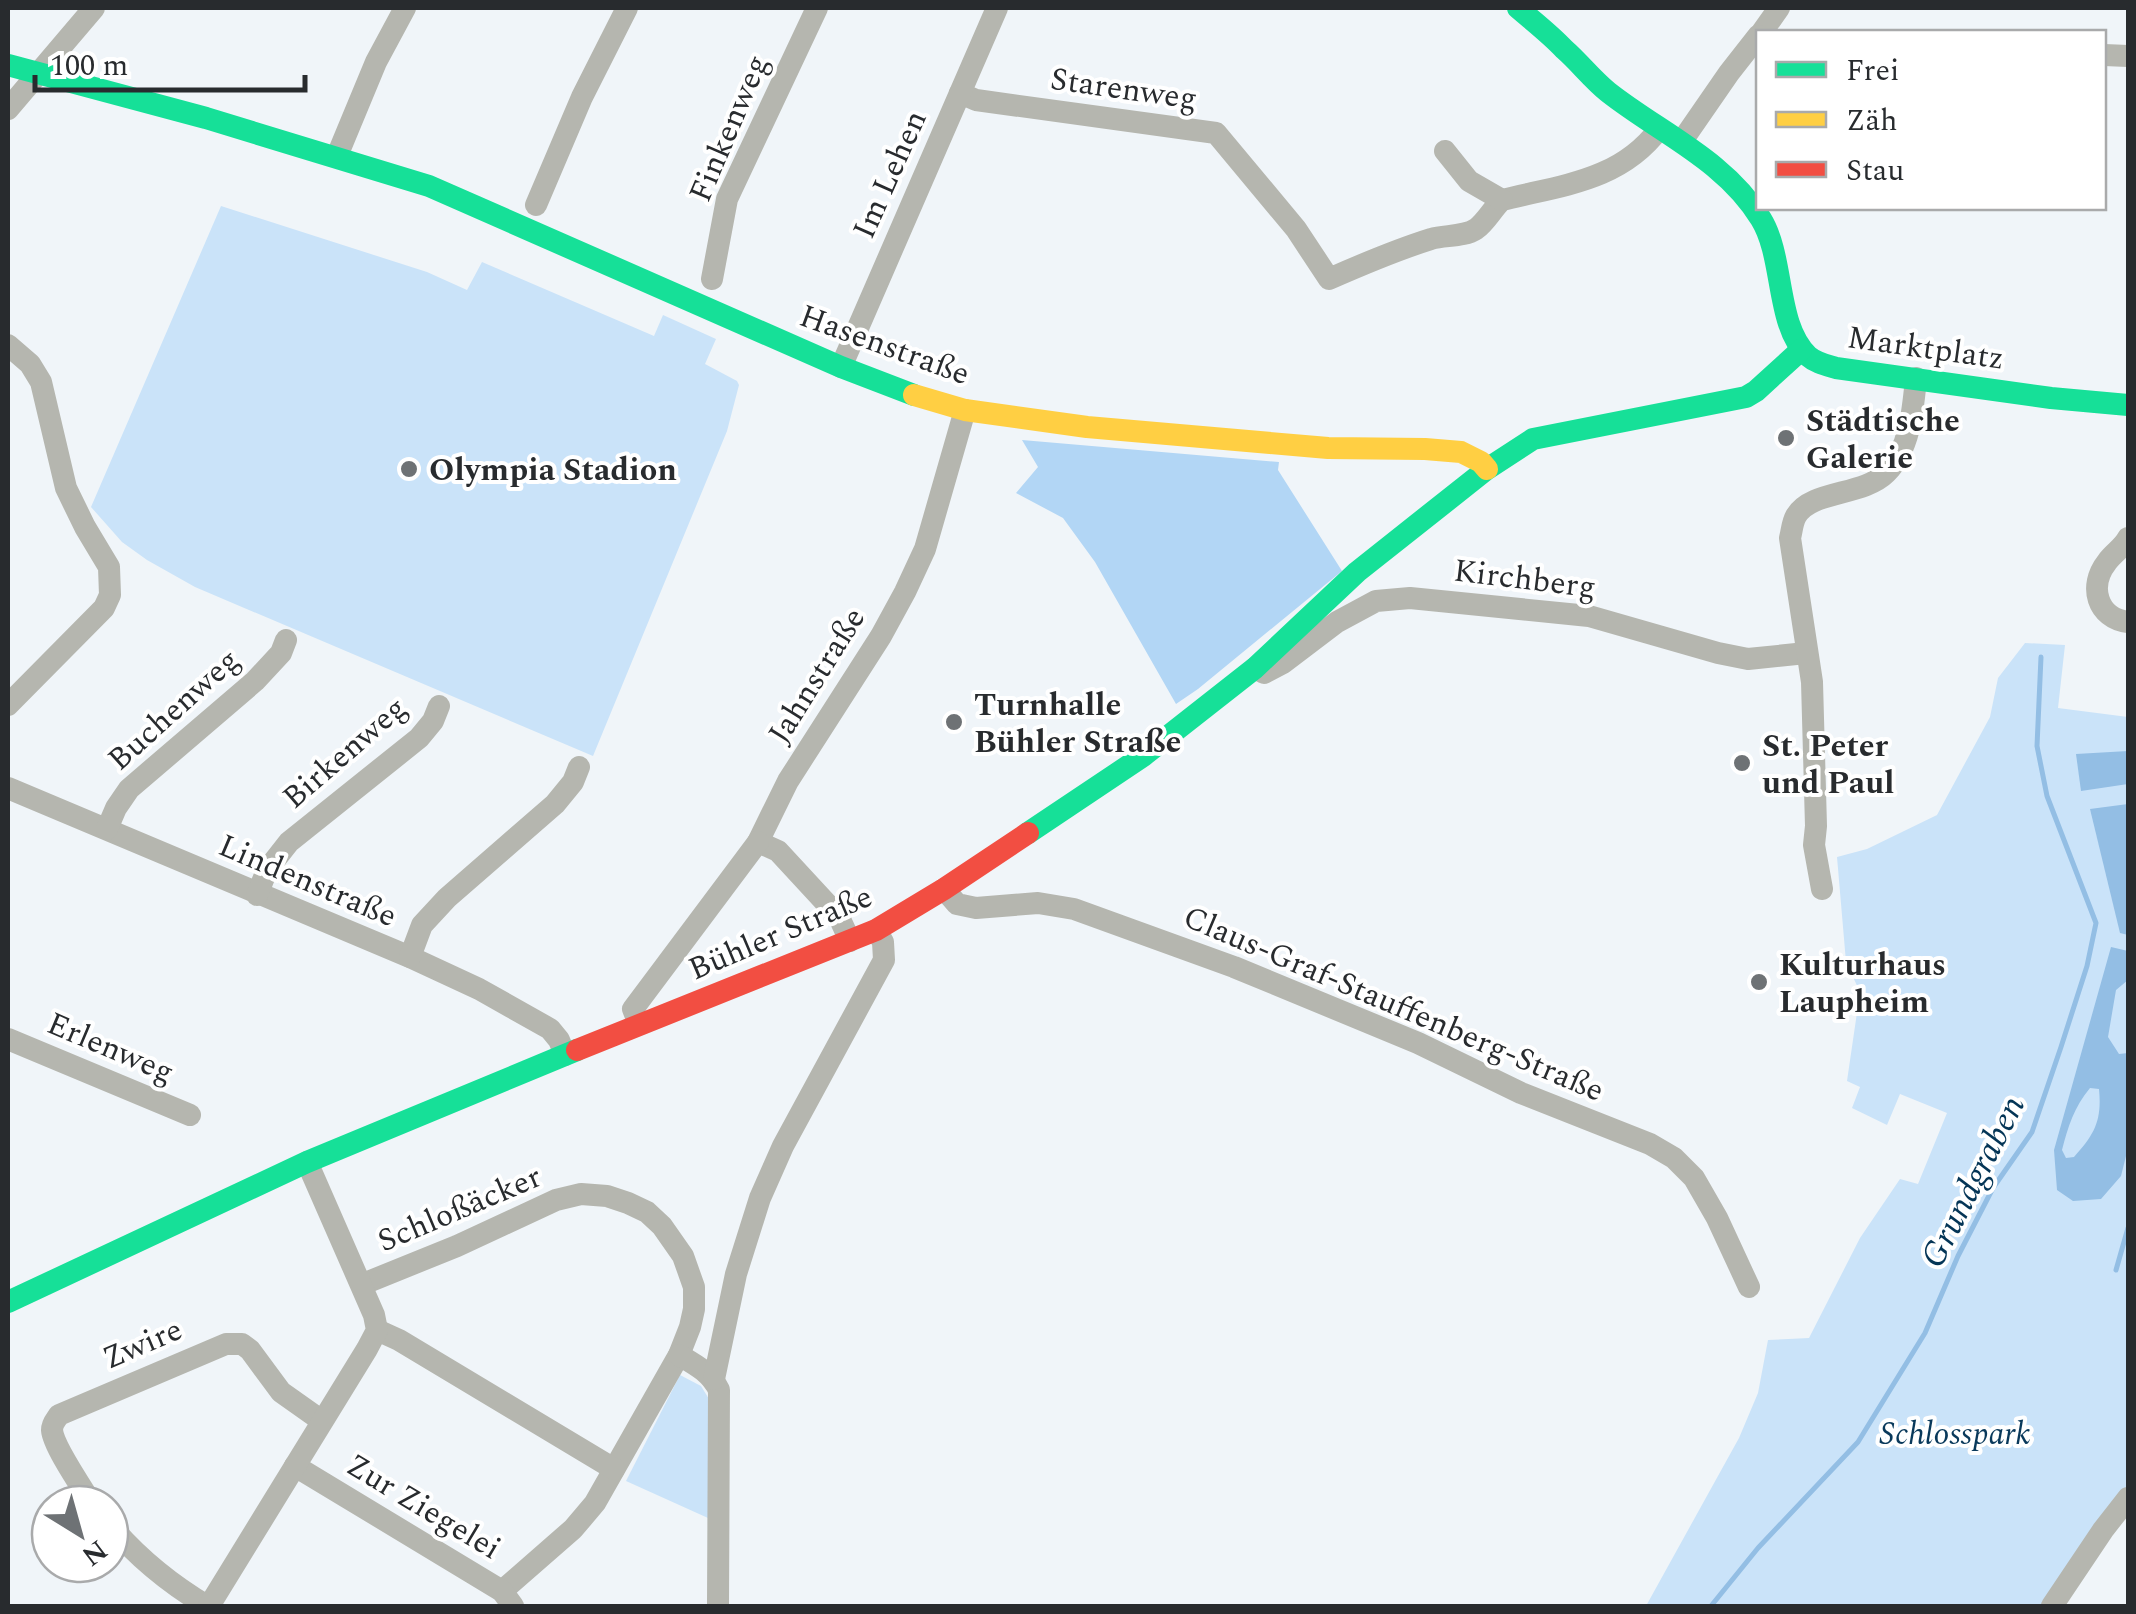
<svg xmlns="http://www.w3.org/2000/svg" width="2136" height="1614" font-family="Spectral,serif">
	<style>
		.green { fill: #cae3f9 }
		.forest { fill: #b2d6f5 }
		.water { fill: #93bee4; fill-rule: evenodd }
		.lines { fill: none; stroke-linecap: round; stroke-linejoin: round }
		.stream { stroke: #93bee4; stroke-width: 5 }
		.street { stroke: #b5b6af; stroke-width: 22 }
		.fast { stroke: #16e098; stroke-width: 22 }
		.slow { stroke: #ffcf43; stroke-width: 22 }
		.jam { stroke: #f24e42; stroke-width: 22 }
		.poi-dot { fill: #6e7275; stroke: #fff; stroke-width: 4 }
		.labels { text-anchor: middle; stroke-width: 8; stroke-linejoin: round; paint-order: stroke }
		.street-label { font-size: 32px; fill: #282b2e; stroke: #fff }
		.poi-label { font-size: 32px; font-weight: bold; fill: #282b2e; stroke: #fff; text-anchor: start }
		.park-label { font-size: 32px; font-style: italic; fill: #09395b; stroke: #fff }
		.water-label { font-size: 35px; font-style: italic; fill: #043556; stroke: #fff }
	</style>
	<rect width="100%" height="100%" fill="#f0f5f9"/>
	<g class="green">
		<polygon points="221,206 427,272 467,290 482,262 654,336 663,315 716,339 705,364 737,381 739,385 727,431 593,756 195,587 147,560 122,542 91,507"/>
		<polygon points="2025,643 2065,645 2058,708 2128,717 2128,1491 2047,1606 1646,1606 1739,1438 1758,1393 1768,1340 1809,1338 1860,1238 1900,1179 1918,1184 1947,1113 1900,1094 1887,1125 1852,1108 1860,1087 1847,1081 1860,992 1846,962 1837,857 1867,849 1937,815 1990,717 1998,678"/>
		<polygon points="680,1375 701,1386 709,1399 708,1518 626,1481"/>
	</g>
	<polygon class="forest" points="1022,440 1279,462 1278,470 1342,571 1198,689 1176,704 1095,562 1063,518 1016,493 1038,467"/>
	<g class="water">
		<polygon points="2128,751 2128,784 2081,791 2076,754"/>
		<polygon points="2128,804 2128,935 2120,933 2090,809"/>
		<path d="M 2111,947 L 2128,951 L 2128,980 L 2116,990 L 2108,1037 L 2119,1054 L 2128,1053 L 2128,1148 L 2121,1176 L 2101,1199 L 2073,1201 L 2057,1190 L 2054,1150 ZM 2090,1088 L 2099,1089 C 2102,1120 2095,1134 2074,1157 L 2066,1158 L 2062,1150 C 2068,1127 2074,1107 2090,1088 Z"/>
	</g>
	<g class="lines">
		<g class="stream">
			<polyline points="2116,1270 2128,1228"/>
			<polyline points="1711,1606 1758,1548 1858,1442 1925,1333 1958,1256 1993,1188 2032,1132 2061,1047 2087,966 2096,923 2047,796 2037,746 2041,657"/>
		</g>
		<g class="street">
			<polyline points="1762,32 1779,8"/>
			<polyline points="2104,55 2128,56"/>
			<path d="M 960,93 L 976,100 L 1216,133 L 1296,229 L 1329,279 C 1363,264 1396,250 1431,239 C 1445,235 1464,237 1476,229 C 1486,222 1493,208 1502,200 C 1562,185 1620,181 1659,129"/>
			<polyline points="8,109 94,8"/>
			<polyline points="1682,141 1729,73 1758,36"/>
			<polyline points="1445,151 1469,181 1502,200"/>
			<polyline points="337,156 376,62 405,8"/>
			<polyline points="536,205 582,97 627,8"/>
			<polyline points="712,279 727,199 817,8"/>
			<polyline points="8,345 30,364 41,382 66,488 85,527 109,567 110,595 104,608 8,705"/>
			<polyline points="841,367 997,8"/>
			<path d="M 2128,538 C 2123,548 2113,553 2107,562 C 2088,586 2097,618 2128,622"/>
			<polyline points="1255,668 1264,673 1283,663 1337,622 1376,601 1410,598 1589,616 1718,653 1748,659 1806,653"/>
			<polyline points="8,788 410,957 479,989 550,1029 559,1040 565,1055"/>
			<polyline points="107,829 116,808 129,789 255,681 281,653 286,640"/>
			<polyline points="944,889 957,904 976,908 1038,903 1074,909 1234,967 1418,1043 1521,1093 1650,1144 1674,1158 1694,1178 1717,1218 1749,1287"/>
			<path d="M 1822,889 L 1814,845 L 1816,826 L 1812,682 L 1790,538 C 1792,531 1792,523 1796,516 C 1811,490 1863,496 1886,473 C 1910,449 1913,410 1916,378"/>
			<polyline points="257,895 267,870 289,842 419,738 433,721 439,706"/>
			<polyline points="850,941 839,917 778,851 758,842 788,781 881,636 905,592 925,549 965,410"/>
			<polyline points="410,957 422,925 447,898 555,804 573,782 579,767"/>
			<polyline points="639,1024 633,1009 758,842"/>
			<polyline points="8,1039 190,1115"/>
			<polyline points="363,1284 457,1246 556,1200 581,1194 607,1196 628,1203 647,1212 662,1226 683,1256 694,1287 694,1309 690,1327 679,1355 595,1503 573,1529 502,1591"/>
			<polyline points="377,1330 399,1340 614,1469"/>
			<path d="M 679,1355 C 696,1365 710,1372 719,1390 L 718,1606"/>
			<polyline points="714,1379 736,1274 760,1198 783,1146 884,960 883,942 876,930"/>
			<polyline points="295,1466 502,1591 513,1606"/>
			<path d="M 92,1504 C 83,1489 53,1446 52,1430 C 52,1423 56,1420 59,1415 L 226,1344 L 242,1344 L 250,1350 L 281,1392 L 322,1421"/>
			<path d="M 110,1525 C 138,1558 170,1584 207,1606"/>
			<polyline points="209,1606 367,1349 377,1330 374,1315 307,1162"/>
			<polyline points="2052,1606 2103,1530 2128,1498"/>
		</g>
		<g class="fast">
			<path d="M 1518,8 C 1533,21 1550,34 1564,49 C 1580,63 1591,78 1608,92 C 1660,133 1725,160 1761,219 C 1785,258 1775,325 1808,356 C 1816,363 1826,365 1836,368 L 2051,398 L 2128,405"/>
			<polyline points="8,65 206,118 429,186 841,367 914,395"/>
			<polyline points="1028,833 1143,756 1255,668 1357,572 1487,469 1533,439 1746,397 1756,391 1801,350"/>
			<polyline points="8,1302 307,1162 577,1050"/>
		</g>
		<polyline class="slow" points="914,395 965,410 1087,427 1328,448 1425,449 1461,452 1481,462 1487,469"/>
		<polyline class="jam" points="577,1050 876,930 944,889 1028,833"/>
	</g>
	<g class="poi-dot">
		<circle cx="1786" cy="438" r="10"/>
		<circle cx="409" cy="469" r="10"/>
		<circle cx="954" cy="722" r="10"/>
		<circle cx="1742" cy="763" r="10"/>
		<circle cx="1759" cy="982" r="10"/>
	</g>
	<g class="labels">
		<g class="street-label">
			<text transform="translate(1124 88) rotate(8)" y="11">Starenweg</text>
			<text transform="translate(728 128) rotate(-67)" y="11">Finkenweg</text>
			<text transform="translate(889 174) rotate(-66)" y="11">Im Lehen</text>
			<text transform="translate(885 344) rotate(20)" y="11">Hasenstraße</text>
			<text transform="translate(1926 347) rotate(8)" y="11">Marktplatz</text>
			<text transform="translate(1525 578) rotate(7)" y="11">Kirchberg</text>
			<text transform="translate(816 675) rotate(-58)" y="11">Jahnstraße</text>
			<text transform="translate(173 709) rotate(-42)" y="11">Buchenweg</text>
			<text transform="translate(344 752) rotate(-41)" y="11">Birkenweg</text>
			<text transform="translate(308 880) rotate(23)" y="11">Lindenstraße</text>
			<text transform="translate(780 932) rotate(-23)" y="11">Bühler Straße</text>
			<text transform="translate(1394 1003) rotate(23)" y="11">Claus-Graf-Stauffenberg-Straße</text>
			<text transform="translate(111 1047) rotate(23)" y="11">Erlenweg</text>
			<text transform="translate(459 1208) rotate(-23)" y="11">Schloßäcker</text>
			<text transform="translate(142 1343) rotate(-23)" y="11">Zwire</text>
			<text transform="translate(424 1506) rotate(31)" y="11">Zur Ziegelei</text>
		</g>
		<g class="poi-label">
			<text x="1806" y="431">Städtische<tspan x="1806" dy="37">Galerie</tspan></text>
			<text x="429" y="480">Olympia Stadion</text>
			<text x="974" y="715">Turnhalle<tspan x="974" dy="37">Bühler Straße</tspan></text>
			<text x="1762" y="756">St. Peter<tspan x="1762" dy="37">und Paul</tspan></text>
			<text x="1779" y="975">Kulturhaus<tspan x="1779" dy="37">Laupheim</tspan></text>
		</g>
		<g class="park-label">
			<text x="1955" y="1444">Schlosspark</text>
		</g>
		<g class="water-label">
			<text transform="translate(1972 1181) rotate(-63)" y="12">Grundgraben</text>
		</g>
	</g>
	<rect width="2136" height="1614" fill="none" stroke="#282b2e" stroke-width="20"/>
	<rect x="1756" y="30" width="350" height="180" fill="#ffffff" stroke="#a9aaab" stroke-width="2.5"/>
	<rect x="1776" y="62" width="50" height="15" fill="#16e098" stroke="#a9aaab" stroke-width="2.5"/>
	<text x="1846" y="80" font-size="30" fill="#282b2e">Frei</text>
	<rect x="1776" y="112" width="50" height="15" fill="#ffcf43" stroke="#a9aaab" stroke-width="2.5"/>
	<text x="1846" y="130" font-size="30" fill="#282b2e">Zäh</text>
	<rect x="1776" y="162" width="50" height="15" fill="#f24e42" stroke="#a9aaab" stroke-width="2.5"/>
	<text x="1846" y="180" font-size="30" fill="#282b2e">Stau</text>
	<g transform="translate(80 1534) rotate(143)"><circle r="48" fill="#ffffff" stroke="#a9aaab" stroke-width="2.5"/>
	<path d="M0-8L18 38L0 25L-18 38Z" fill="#6e7275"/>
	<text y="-15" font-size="28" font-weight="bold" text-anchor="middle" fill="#282b2e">N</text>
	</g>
	<path d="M35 75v15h270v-15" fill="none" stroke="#282b2e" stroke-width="5"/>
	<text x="50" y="75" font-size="30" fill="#282b2e" stroke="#ffffff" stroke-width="8" paint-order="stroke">100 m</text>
</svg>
